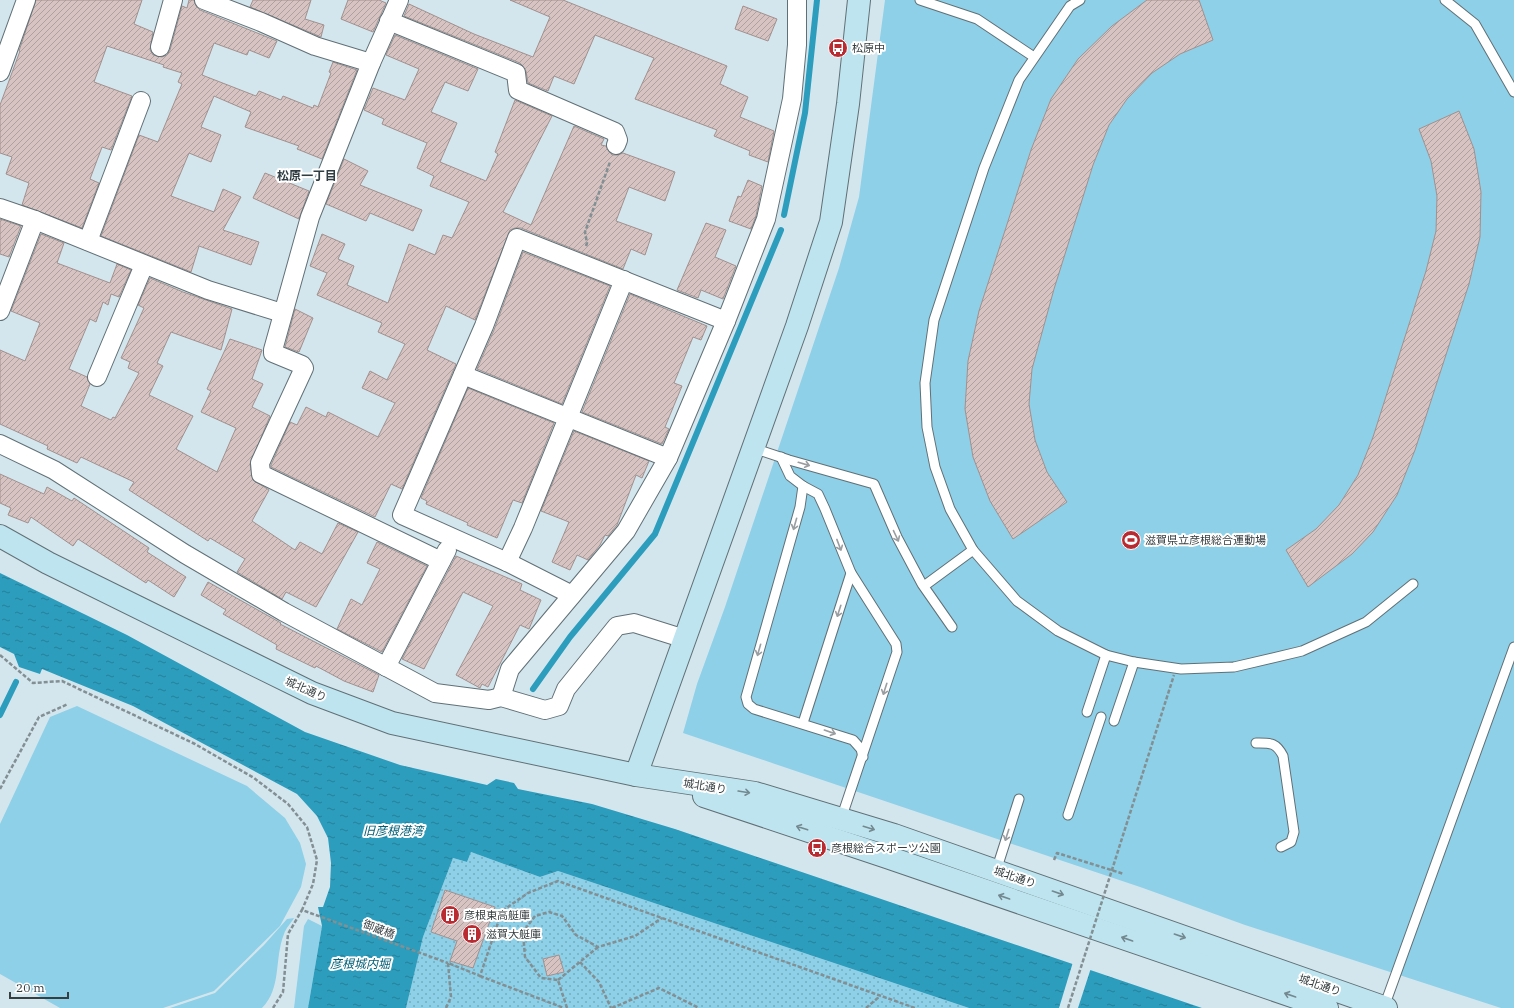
<svg xmlns="http://www.w3.org/2000/svg" width="1514" height="1008" font-family="'IBM Plex Serif','Noto Sans JP',serif">
	<style>
		.green { fill: #8ed0e8 }
		.park { fill: url(#park-dots) }
		.water { fill: url(#water-ripples) }
		.pier { fill: #d4e6ed }
		.lines { fill: none; stroke-linecap: round; stroke-linejoin: round }
		.stream { stroke: #2c9dbd; stroke-width: 6 }
		.building { fill: url(#building-hatch); stroke: #a1908e }
		.lane-casing { stroke: #607076; stroke-width: 11 }
		.street-casing { stroke: #607076; stroke-width: 20 }
		.secondary-casing { stroke: #607076; stroke-width: 24 }
		.path { stroke: #828f93; stroke-width: 2.5; stroke-dasharray: 4 2; stroke-linecap: butt }
		.lane { stroke: #fff; stroke-width: 9 }
		.street { stroke: #fff; stroke-width: 18 }
		.secondary { stroke: #bee4ef; stroke-width: 22 }
		.path-bridge { stroke: #828f93; stroke-width: 2.5; stroke-dasharray: 4 2; stroke-linecap: butt }
		.oneway { stroke: #9a9ea0 }
		.oneway2 { stroke: #73898f }
		.labels { text-anchor: middle; stroke-width: 4; stroke-linejoin: round; paint-order: stroke }
		.poi-label { font-size: 11px; fill: #363e40; stroke: #fff; text-anchor: start }
		.street-label { font-size: 11px; fill: #363e40; stroke: #fff }
		.neighbourhood-label { font-size: 12px; font-weight: bold; fill: #303e43; stroke: #fff }
		.water-label { font-size: 12px; font-style: italic; fill: #005e75; stroke: #fff }
	</style>
	<defs>
		<pattern id="park-dots" width="8" height="8" patternUnits="userSpaceOnUse"><rect width="8" height="8" fill="#8ed0e8"/><path d="M2 2h.1M6 6h.1" fill="none" stroke="#75aabd" stroke-width="1.8" stroke-linecap="round"/></pattern>
		<pattern id="water-ripples" width="26" height="14" patternUnits="userSpaceOnUse"><rect width="26" height="14" fill="#2c9dbd"/><path d="M2 4q2-2 4 0t4 0M15 11q2-2 4 0t4 0" fill="none" stroke="#26819b"/></pattern>
		<pattern id="building-hatch" width="6" height="6" patternUnits="userSpaceOnUse"><rect width="6" height="6" fill="#d6c3c2"/><path d="M-1 1l2-2M0 6l6-6M5 7l2-2" fill="none" stroke="#aea09f"/></pattern>
	</defs>
	<rect width="100%" height="100%" fill="#d4e6ed"/>
	<g class="green">
		<polygon points="885,0 1514,0 1514,1008 1501,1008 1245,925 1143,888 683,733 697,684 725,607 839,268 859,197"/>
		<polygon points="77,706 247,786 285,818 300,843 306,864 301,887 280,926 214,991 163,1008 60,1008 0,974 0,824 50,717"/>
		<path d="M 294,918 C 291,923 286,928 284,934 C 274,959 282,988 262,1008 L 170,1008 L 215,993 L 264,945 L 287,919 Z"/>
		<polygon points="308,919 322,926 308,1008 294,1008 304,926"/>
	</g>
	<polygon class="park" points="471,852 540,877 558,871 969,1008 406,1008 423,937 453,858 467,862"/>
	<polygon class="water" points="0,573 127,635 305,732 400,765 487,785 496,779 514,783 518,789 592,804 675,829 1202,1008 969,1008 558,871 540,877 471,852 467,862 453,858 423,937 406,1008 308,1008 322,926 318,907 323,907 330,887 331,863 328,838 317,816 297,794 133,706 42,669 40,674 19,667 14,654 0,647"/>
	<polygon class="pier" points="1073,962 1091,968 1078,1008 1059,1008"/>
	<g class="lines">
		<g class="stream">
			<polyline points="784,215 805,113 817,0"/>
			<polyline points="533,689 570,637 655,534 781,230"/>
			<polyline points="0,715 16,682"/>
		</g>
	</g>
	<g class="building">
		<polygon points="36,0 142,0 134,24 153,32 150,50 153,55 162,57 167,55 170,50 182,6 187,8 189,0 194,0 196,6 200,10 277,41 269,58 249,50 247,55 214,43 202,75 256,96 259,91 281,100 283,96 313,108 314,105 318,107 331,73 329,72 333,62 357,70 322,159 297,149 299,146 245,127 251,112 214,96 201,127 221,135 211,162 189,153 171,196 214,212 223,189 241,197 223,230 259,242 251,265 199,246 191,272 101,236 139,135 158,142 182,84 178,82 182,73 163,67 164,65 107,46 94,82 132,96 111,150 102,147 90,179 99,183 82,228 22,205 29,183 6,174 12,157 0,153 0,105 20,51 19,51"/>
		<polygon points="253,0 311,0 305,19 324,25 321,37 250,7"/>
		<polygon points="348,0 379,0 386,3 373,32 341,19"/>
		<polygon points="510,0 563,0 727,66 720,84 748,97 740,117 774,131 768,162 749,155 750,151 714,136 717,130 635,99 654,58 595,35 574,84 554,76 548,91 528,83 526,71 520,63 404,16 409,4 474,34 533,57 550,17"/>
		<polygon points="1147,0 1199,0 1213,40 1180,54 1152,73 1127,99 1109,125 1093,165 1054,289 1032,369 1029,404 1035,440 1047,472 1067,502 1013,539 990,501 973,457 965,409 968,361 979,311 1031,150 1051,99 1078,59 1112,26"/>
		<polygon points="743,6 777,19 768,41 735,29"/>
		<polygon points="395,35 478,69 468,91 445,82 431,112 457,123 440,162 486,181 498,154 495,152 515,100 552,116 503,212 531,225 574,126 604,139 601,145 606,146 612,155 618,155 623,153 675,172 665,201 629,187 616,221 652,234 645,255 631,249 623,269 521,228 515,228 510,230 475,320 446,306 427,350 456,364 402,489 391,484 375,517 271,467 271,465 290,422 297,425 306,407 326,417 328,412 378,437 395,403 362,388 370,371 387,380 405,344 378,332 382,323 317,295 327,273 310,266 322,234 345,244 338,259 354,266 347,285 388,303 409,244 435,255 443,235 452,238 469,202 430,186 434,176 417,168 427,143 382,124 384,119 364,110 373,88 405,100 419,69 386,55"/>
		<polygon points="1459,111 1474,149 1481,192 1480,237 1469,284 1415,450 1397,495 1373,532 1352,554 1308,587 1286,550 1316,529 1339,505 1358,475 1373,437 1426,271 1436,231 1437,196 1431,161 1419,129"/>
		<polygon points="344,159 368,171 360,185 422,210 413,231 370,213 366,221 326,204"/>
		<polygon points="265,173 309,191 299,219 253,198"/>
		<polygon points="748,180 762,186 756,216 751,229 729,221 738,196 741,197"/>
		<polygon points="0,219 21,226 9,257 0,254"/>
		<polygon points="706,223 726,230 715,257 736,266 723,299 701,290 698,298 677,290"/>
		<polygon points="41,234 64,243 57,263 110,283 117,264 131,270 119,297 111,294 108,305 103,302 96,322 90,319 69,369 87,377 90,384 81,406 111,420 113,417 115,418 139,373 128,368 130,362 121,358 144,308 138,305 150,278 183,292 232,309 221,350 171,332 157,363 163,366 149,395 193,416 176,449 217,472 236,428 201,412 211,391 207,389 230,339 262,350 252,379 263,384 252,407 270,416 250,464 253,480 269,490 252,521 295,550 300,542 322,554 338,523 358,532 316,607 286,592 282,599 237,572 245,559 210,538 208,541 129,490 134,482 81,457 77,463 47,449 48,446 0,424 0,350 25,361 40,323 11,311"/>
		<polygon points="523,252 610,286 562,404 477,369 494,330"/>
		<polygon points="630,294 707,326 701,340 693,337 674,383 682,386 665,427 669,429 662,444 582,412"/>
		<polygon points="295,309 313,318 299,352 285,347"/>
		<polygon points="468,388 554,423 522,503 513,500 497,538 467,525 468,523 426,504 427,501 421,498"/>
		<polygon points="574,431 649,461 642,478 636,475 617,525 608,536 605,535 600,545 588,560 577,555 570,570 552,562 569,522 541,511"/>
		<polygon points="0,474 44,494 47,487 72,501 74,498 149,548 147,552 186,577 174,597 148,580 146,583 78,539 73,546 31,517 28,523 8,515 11,508 0,503"/>
		<polygon points="377,542 427,566 382,652 337,629 351,599 362,605 380,569 367,563"/>
		<polygon points="456,556 522,584 520,590 541,600 529,629 520,625 488,687 482,684 480,688 456,675 493,606 463,592 424,669 402,659"/>
		<polygon points="208,582 281,623 280,624 379,675 373,692 344,681 316,666 315,668 276,649 277,645 223,614 226,610 201,595"/>
		<polygon points="445,890 495,907 473,968 450,961 457,941 431,932"/>
		<polygon points="559,955 564,972 547,976 543,959"/>
	</g>
	<g class="lines">
		<defs>
			<g id="lane">
				<polyline points="920,0 977,19 1034,57"/>
				<polyline points="1080,0 1070,6 1019,80 984,168 934,320 925,383 927,427 935,467 950,509 973,550 1017,601 1058,631 1106,655 1134,662 1181,669 1234,667 1302,651 1366,622 1413,584"/>
				<polyline points="1445,0 1475,24 1514,92"/>
				<polyline points="753,448 789,460 874,484 897,537 922,584 952,627"/>
				<polyline points="781,457 790,476 803,486 818,494 825,509 851,573 896,644 897,652 841,819"/>
				<polyline points="803,486 800,507 746,697 748,704 754,709 853,740 861,749 863,757"/>
				<polyline points="924,586 973,550"/>
				<polyline points="1087,712 1106,655"/>
				<polyline points="1114,721 1134,662"/>
				<polyline points="803,723 851,573"/>
				<path d="M 1256,743 C 1270,743 1276,742 1283,756 L 1294,832 L 1291,842 L 1281,847"/>
				<polyline points="1068,815 1101,717"/>
				<polyline points="996,871 1019,799"/>
				<polyline points="1384,1007 1514,647"/>
			</g>
			<g id="street">
				<polyline points="204,0 261,22 315,46 371,63"/>
				<polyline points="399,0 371,63 310,217 273,350 273,353 302,365 304,368 260,463 261,474 441,561"/>
				<polyline points="389,21 516,73 518,90 615,132 618,140 616,145"/>
				<polyline points="160,47 173,0"/>
				<polyline points="0,72 26,0"/>
				<polyline points="0,208 35,220 208,290 282,313"/>
				<polyline points="88,241 141,101"/>
				<polyline points="0,311 35,220"/>
				<polyline points="463,375 668,458"/>
				<polyline points="97,377 144,265"/>
				<polyline points="0,444 54,470 185,554 284,612 435,693 489,700 501,697 545,710 559,706 566,689 617,626 634,623 685,639"/>
				<polyline points="507,562 523,528 624,280"/>
				<polyline points="572,595 507,562 402,515 484,326 517,238 726,321"/>
				<polyline points="386,667 447,550"/>
				<polyline points="501,697 510,669 626,531 668,458 726,321 766,219 792,99 797,45 797,0"/>
			</g>
			<g id="secondary">
				<polyline points="0,536 48,563 312,693 392,723 636,775 755,793 894,835 1386,1008"/>
				<polyline points="636,775 797,326 831,222 848,104 859,0"/>
				<polyline points="704,796 887,857 1327,1008"/>
			</g>
		</defs>
		<use href="#lane" class="lane-casing"/>
		<use href="#street" class="street-casing"/>
		<use href="#secondary" class="secondary-casing"/>
		<g class="path">
			<polyline points="586,246 587,243 585,232 610,162"/>
			<polyline points="0,655 33,683 62,681 195,744 254,778 288,804 307,827 317,860 313,884 302,910 448,963"/>
			<polyline points="0,789 39,717 68,704"/>
			<polyline points="1054,860 1057,853 1124,874"/>
			<polyline points="580,962 599,982 611,1008"/>
			<polyline points="480,976 564,1008"/>
			<polyline points="558,980 598,947"/>
			<polyline points="273,1008 283,992 288,934 302,910"/>
			<polyline points="446,1008 451,997 448,963 480,976 502,911 528,893 558,881 915,1008"/>
			<polyline points="567,1008 558,980 541,978 525,957 523,932 535,916 549,912 562,916 576,935 598,947 635,936 662,918"/>
			<polyline points="612,1008 659,988 699,1008"/>
			<polyline points="866,1008 880,996"/>
		</g>
		<use href="#lane" class="lane"/>
		<use href="#street" class="street"/>
		<use href="#secondary" class="secondary"/>
		<polyline class="path-bridge" points="1068,1008 1174,675"/>
	</g>
	<defs><path id="oneway-shaft" d="M-6 0H5M1.5-3L5.5 0L1.5 3" fill="none" stroke-width="1.6" stroke-linecap="round" stroke-linejoin="round"/></defs>
	<g class="oneway">
		<use href="#oneway-shaft" transform="translate(804 464) rotate(16)"/>
		<use href="#oneway-shaft" transform="translate(795 524) rotate(106)"/>
		<use href="#oneway-shaft" transform="translate(896 536) rotate(65)"/>
		<use href="#oneway-shaft" transform="translate(839 545) rotate(69)"/>
		<use href="#oneway-shaft" transform="translate(839 611) rotate(108)"/>
		<use href="#oneway-shaft" transform="translate(759 650) rotate(106)"/>
		<use href="#oneway-shaft" transform="translate(885 689) rotate(108)"/>
		<use href="#oneway-shaft" transform="translate(830 732) rotate(19)"/>
		<use href="#oneway-shaft" transform="translate(1007 835) rotate(108)"/>
	</g>
	<g class="oneway2">
		<use href="#oneway-shaft" transform="translate(744 792) rotate(9)"/>
		<use href="#oneway-shaft" transform="translate(802 828) rotate(-162)"/>
		<use href="#oneway-shaft" transform="translate(869 828) rotate(17)"/>
		<use href="#oneway-shaft" transform="translate(1058 893) rotate(19)"/>
		<use href="#oneway-shaft" transform="translate(1004 897) rotate(-161)"/>
		<use href="#oneway-shaft" transform="translate(1180 936) rotate(19)"/>
		<use href="#oneway-shaft" transform="translate(1127 939) rotate(-161)"/>
		<use href="#oneway-shaft" transform="translate(1290 995) rotate(-161)"/>
	</g>
	<defs>
		<symbol id="bus-disc" viewBox="-11 -11 22 22"><circle r="9.5" fill="#ba2a31" stroke="#fff"/><path d="M-5-6H5V4H4V6H2V4H-2V6H-4V4H-5ZM-3.5-4V0h7V-4ZM-3.5 1.2v1.5H-2V1.2ZM2 1.2v1.5H3.5V1.2Z" fill="#fff"/></symbol>
		<symbol id="stadium-disc" viewBox="-11 -11 22 22"><circle r="9.5" fill="#ba2a31" stroke="#fff"/><path d="M0-5a6.5 5 0 1 0 0 10a6.5 5 0 1 0 0-10ZM-3.5-1.8h7v3.6h-7Z" fill="#fff"/></symbol>
		<symbol id="building-disc" viewBox="-11 -11 22 22"><circle r="9.5" fill="#ba2a31" stroke="#fff"/><path d="M-4-6H4V6H1V3H-1V6H-4ZM-2.5-4.3h1.7v1.8h-1.7ZM.8-4.3h1.7v1.8H.8ZM-2.5-1h1.7V.8h-1.7ZM.8-1h1.7V.8H.8Z" fill="#fff"/></symbol>
	</defs>
	<g fill-rule="evenodd">
		<use href="#bus-disc" x="827" y="37" width="22" height="22"/>
		<use href="#stadium-disc" x="1120" y="529" width="22" height="22"/>
		<use href="#bus-disc" x="806" y="837" width="22" height="22"/>
		<use href="#building-disc" x="439" y="904" width="22" height="22"/>
		<use href="#building-disc" x="461" y="923" width="22" height="22"/>
	</g>
	<g class="labels">
		<g class="poi-label">
			<text x="852" y="52">松原中</text>
			<text x="1145" y="544">滋賀県立彦根総合運動場</text>
			<text x="831" y="852">彦根総合スポーツ公園</text>
			<text x="464" y="919">彦根東高艇庫</text>
			<text x="486" y="938">滋賀大艇庫</text>
		</g>
		<g class="street-label">
			<text transform="translate(306 689) rotate(24)" y="4">城北通り</text>
			<text transform="translate(705 786) rotate(9)" y="4">城北通り</text>
			<text transform="translate(1015 877) rotate(19)" y="4">城北通り</text>
			<text transform="translate(379 929) rotate(20)" y="4">御蔵橋</text>
			<text transform="translate(1320 985) rotate(19)" y="4">城北通り</text>
		</g>
		<g class="neighbourhood-label">
			<text x="307" y="180">松原一丁目</text>
		</g>
		<g class="water-label">
			<text x="393" y="835">旧彦根港湾</text>
			<text x="360" y="968">彦根城内堀</text>
		</g>
	</g>
	<path d="M10 992v6h58v-6" fill="none" stroke="#363e40" stroke-width="2"/>
	<text x="16" y="992" font-size="12" fill="#363e40" stroke="#ffffff" stroke-width="3" paint-order="stroke">20 m</text>
</svg>
